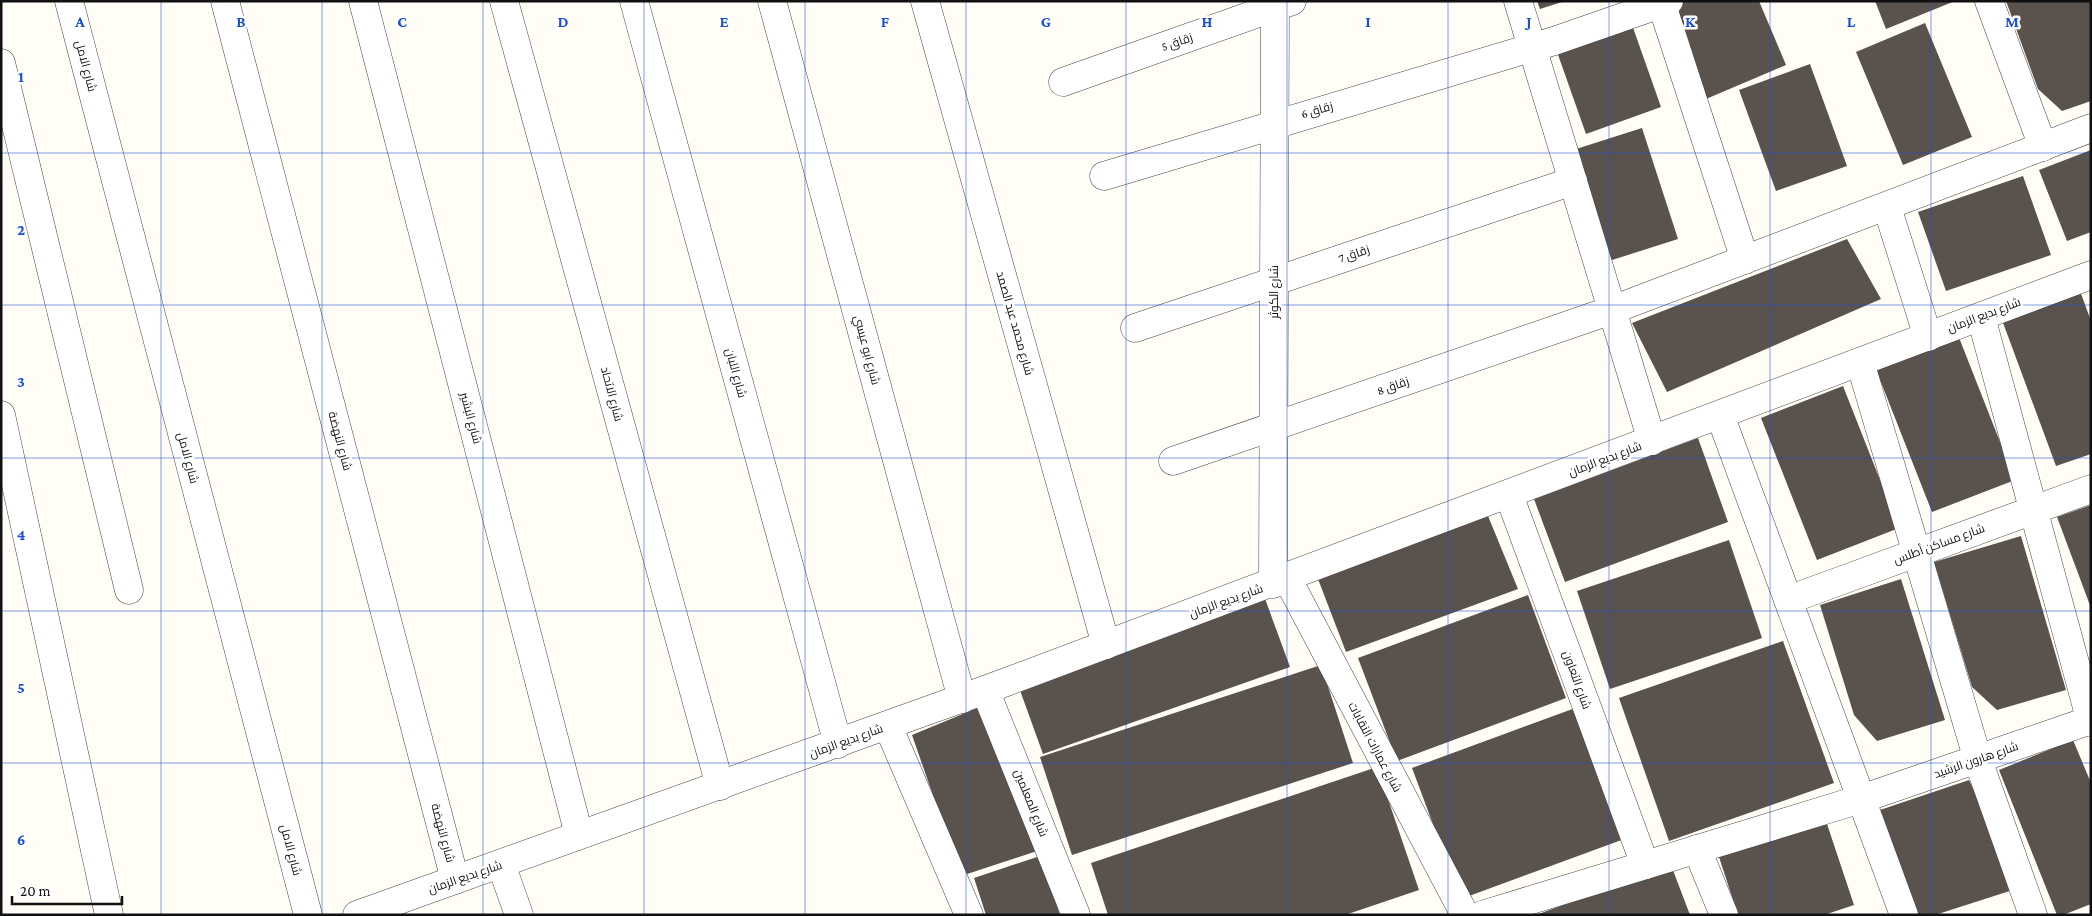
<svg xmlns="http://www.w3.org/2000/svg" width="2092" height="916" font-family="'Crimson Pro',Cairo,serif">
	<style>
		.building { fill: #5a524d }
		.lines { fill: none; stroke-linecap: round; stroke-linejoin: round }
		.minor-casing { stroke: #444; stroke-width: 29 }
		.minor { stroke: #fff; stroke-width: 28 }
		.grid { fill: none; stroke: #1d4ed8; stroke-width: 1; stroke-opacity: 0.55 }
		.labels { text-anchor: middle; stroke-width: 5; stroke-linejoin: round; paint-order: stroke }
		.street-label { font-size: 12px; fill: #111; stroke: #fff }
		.grid-label { font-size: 16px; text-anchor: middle; font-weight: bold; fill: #1d4ed8; stroke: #fff; stroke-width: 5; stroke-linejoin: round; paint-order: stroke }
	</style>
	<rect width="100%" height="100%" fill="#fffdf5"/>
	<g class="building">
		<polygon points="1537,1 1562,1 1562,2 1540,9"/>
		<polygon points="1680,1 1759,1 1786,65 1706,99 1667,7"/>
		<polygon points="1875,1 1955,1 1886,29"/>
		<polygon points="2006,1 2091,1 2091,101 2062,111 2038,89"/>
		<polygon points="1631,22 1661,107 1586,134 1556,49"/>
		<polygon points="1925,23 1972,137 1903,165 1856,52"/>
		<polygon points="1810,64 1847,166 1776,191 1739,90"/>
		<polygon points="1642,128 1678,239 1609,261 1573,150"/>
		<polygon points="2091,150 2091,232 2067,241 2039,170"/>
		<polygon points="2023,176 2051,255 1946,291 1918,212"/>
		<polygon points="1847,239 1881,299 1667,392 1632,323"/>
		<polygon points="2080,291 2091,321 2091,454 2056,466 2002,320"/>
		<polygon points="1958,335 2015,480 1932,512 1875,367"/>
		<polygon points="1843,386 1899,528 1817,560 1761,418"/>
		<polygon points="1698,438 1728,522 1565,582 1534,499"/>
		<polygon points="2091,505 2091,608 2057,517"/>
		<polygon points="1488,516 1518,589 1346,652 1318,579"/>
		<polygon points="2021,536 2066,690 1997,710 1972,687 1934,562"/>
		<polygon points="1729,540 1762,638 1610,689 1577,591"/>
		<polygon points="1901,579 1945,720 1877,741 1854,715 1820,605"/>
		<polygon points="1528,595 1566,698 1397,761 1358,658"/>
		<polygon points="1264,596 1290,667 1043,754 1017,682"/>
		<polygon points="1783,641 1834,783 1669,841 1619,698"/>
		<polygon points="1321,665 1353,763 1072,855 1040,757"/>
		<polygon points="982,706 1037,851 961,876 912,735"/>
		<polygon points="1578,707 1627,838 1461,899 1412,768"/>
		<polygon points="2073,740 2091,783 2091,904 2063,915 2057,915 1999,770"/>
		<polygon points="1377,767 1419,890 1345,915 1108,915 1091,863"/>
		<polygon points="1969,780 2019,888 1935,915 1911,915 1874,812"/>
		<polygon points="1826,821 1854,905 1824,915 1738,915 1719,857"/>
		<polygon points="1040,856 1060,915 986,915 974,878"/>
		<polygon points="1671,865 1690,915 1536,915"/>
	</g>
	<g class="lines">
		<defs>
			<g id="minor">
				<polyline points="69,1 308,915"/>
				<polyline points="225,1 455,880"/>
				<polyline points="363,1 579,835"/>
				<polyline points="504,1 720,786"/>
				<polyline points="634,1 838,744"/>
				<polyline points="772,1 962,699"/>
				<polyline points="925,1 1106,645"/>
				<polyline points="1518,1 1652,441"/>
				<polyline points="1989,1 2043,147"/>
				<polyline points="1662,5 1745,260"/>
				<polyline points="1,63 129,590"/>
				<polyline points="1063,82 1292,1"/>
				<polyline points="1104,176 1554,41 1669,1"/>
				<polyline points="1887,207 1928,337"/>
				<polyline points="1981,317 2091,722"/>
				<polyline points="1135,328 1573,181"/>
				<polyline points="1860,362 1978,760 2033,915"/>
				<polyline points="1,415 109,915"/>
				<polyline points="1720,415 1904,915"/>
				<polyline points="1173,461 1612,310 2091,128"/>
				<polyline points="1509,495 1645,865"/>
				<polyline points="1287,578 1465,915"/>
				<polyline points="1273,584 1275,1"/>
				<polyline points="1788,600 2091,489"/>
				<polyline points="985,690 1076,915"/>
				<polyline points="888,726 969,915"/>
				<polyline points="1697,849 1724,915"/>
				<polyline points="501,864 519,915"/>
				<polyline points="357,915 985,690 2091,275"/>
				<polyline points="1482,915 1861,799 2091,720"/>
			</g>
		</defs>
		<use href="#minor" class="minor-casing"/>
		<use href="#minor" class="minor"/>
	</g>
	<path class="grid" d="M 161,1 L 161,915M 322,1 L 322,915M 483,1 L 483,915M 644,1 L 644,915M 805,1 L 805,915M 966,1 L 966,915M 1126,1 L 1126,915M 1287,1 L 1287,915M 1448,1 L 1448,915M 1609,1 L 1609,915M 1770,1 L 1770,915M 1931,1 L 1931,915M 1,153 L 2091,153M 1,305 L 2091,305M 1,458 L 2091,458M 1,611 L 2091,611M 1,763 L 2091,763"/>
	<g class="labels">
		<g class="street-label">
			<text transform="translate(1177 42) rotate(-19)" y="4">زقاق 5</text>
			<text transform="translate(86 66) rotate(75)" y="4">شارع الامل</text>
			<text transform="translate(1317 110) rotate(-16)" y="4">زقاق 6</text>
			<text transform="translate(1354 254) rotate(-18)" y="4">زقاق 7</text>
			<text transform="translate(1274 292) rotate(-90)" y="4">شارع الكوثر</text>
			<text transform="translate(1984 315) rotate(-21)" y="4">شارع بديع الزمان</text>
			<text transform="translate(1015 323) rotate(74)" y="4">شارع محمد عبد الصمد</text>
			<text transform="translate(867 350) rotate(75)" y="4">شارع ابو عيسي</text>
			<text transform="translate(736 373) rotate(75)" y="4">شارع اللبان</text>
			<text transform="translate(1393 386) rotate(-19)" y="4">زقاق 8</text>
			<text transform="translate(612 394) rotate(75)" y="4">شارع الاتحاد</text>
			<text transform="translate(471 418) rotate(75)" y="4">شارع البشير</text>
			<text transform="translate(340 441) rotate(75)" y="4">شارع النهضة</text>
			<text transform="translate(188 458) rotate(75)" y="4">شارع الامل</text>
			<text transform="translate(1605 459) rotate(-21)" y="4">شارع بديع الزمان</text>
			<text transform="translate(1939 544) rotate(-20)" y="4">شارع مساكن أطلس</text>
			<text transform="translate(1226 601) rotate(-20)" y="4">شارع بديع الزمان</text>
			<text transform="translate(1577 680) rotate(70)" y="4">شارع التعاون</text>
			<text transform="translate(846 741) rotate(-20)" y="4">شارع بديع الزمان</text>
			<text transform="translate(1375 747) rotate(62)" y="4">شارع عمارات النقابات</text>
			<text transform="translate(1976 760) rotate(-19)" y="4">شارع هارون الرشيد</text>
			<text transform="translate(1031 803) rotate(68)" y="4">شارع المعلمين</text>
			<text transform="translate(443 833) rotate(75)" y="4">شارع النهضة</text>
			<text transform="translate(291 850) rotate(75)" y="4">شارع الامل</text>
			<text transform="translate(465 877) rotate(-19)" y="4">شارع بديع الزمان</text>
		</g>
	</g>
	<g class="grid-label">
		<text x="80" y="27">A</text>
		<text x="241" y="27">B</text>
		<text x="402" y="27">C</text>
		<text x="563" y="27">D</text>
		<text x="724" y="27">E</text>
		<text x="885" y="27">F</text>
		<text x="1046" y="27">G</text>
		<text x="1207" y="27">H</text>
		<text x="1368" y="27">I</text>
		<text x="1529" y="27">J</text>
		<text x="1690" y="27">K</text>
		<text x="1851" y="27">L</text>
		<text x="2012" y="27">M</text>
		<text x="21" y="82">1</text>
		<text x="21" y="235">2</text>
		<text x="21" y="387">3</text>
		<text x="21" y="540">4</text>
		<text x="21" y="693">5</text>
		<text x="21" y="845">6</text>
	</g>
	<rect width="2092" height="916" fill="none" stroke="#111111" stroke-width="5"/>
	<path d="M12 896v8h110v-8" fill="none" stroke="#111111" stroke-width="2.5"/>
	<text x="20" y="896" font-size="15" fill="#111111" stroke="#ffffff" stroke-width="4" paint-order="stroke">20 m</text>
</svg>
